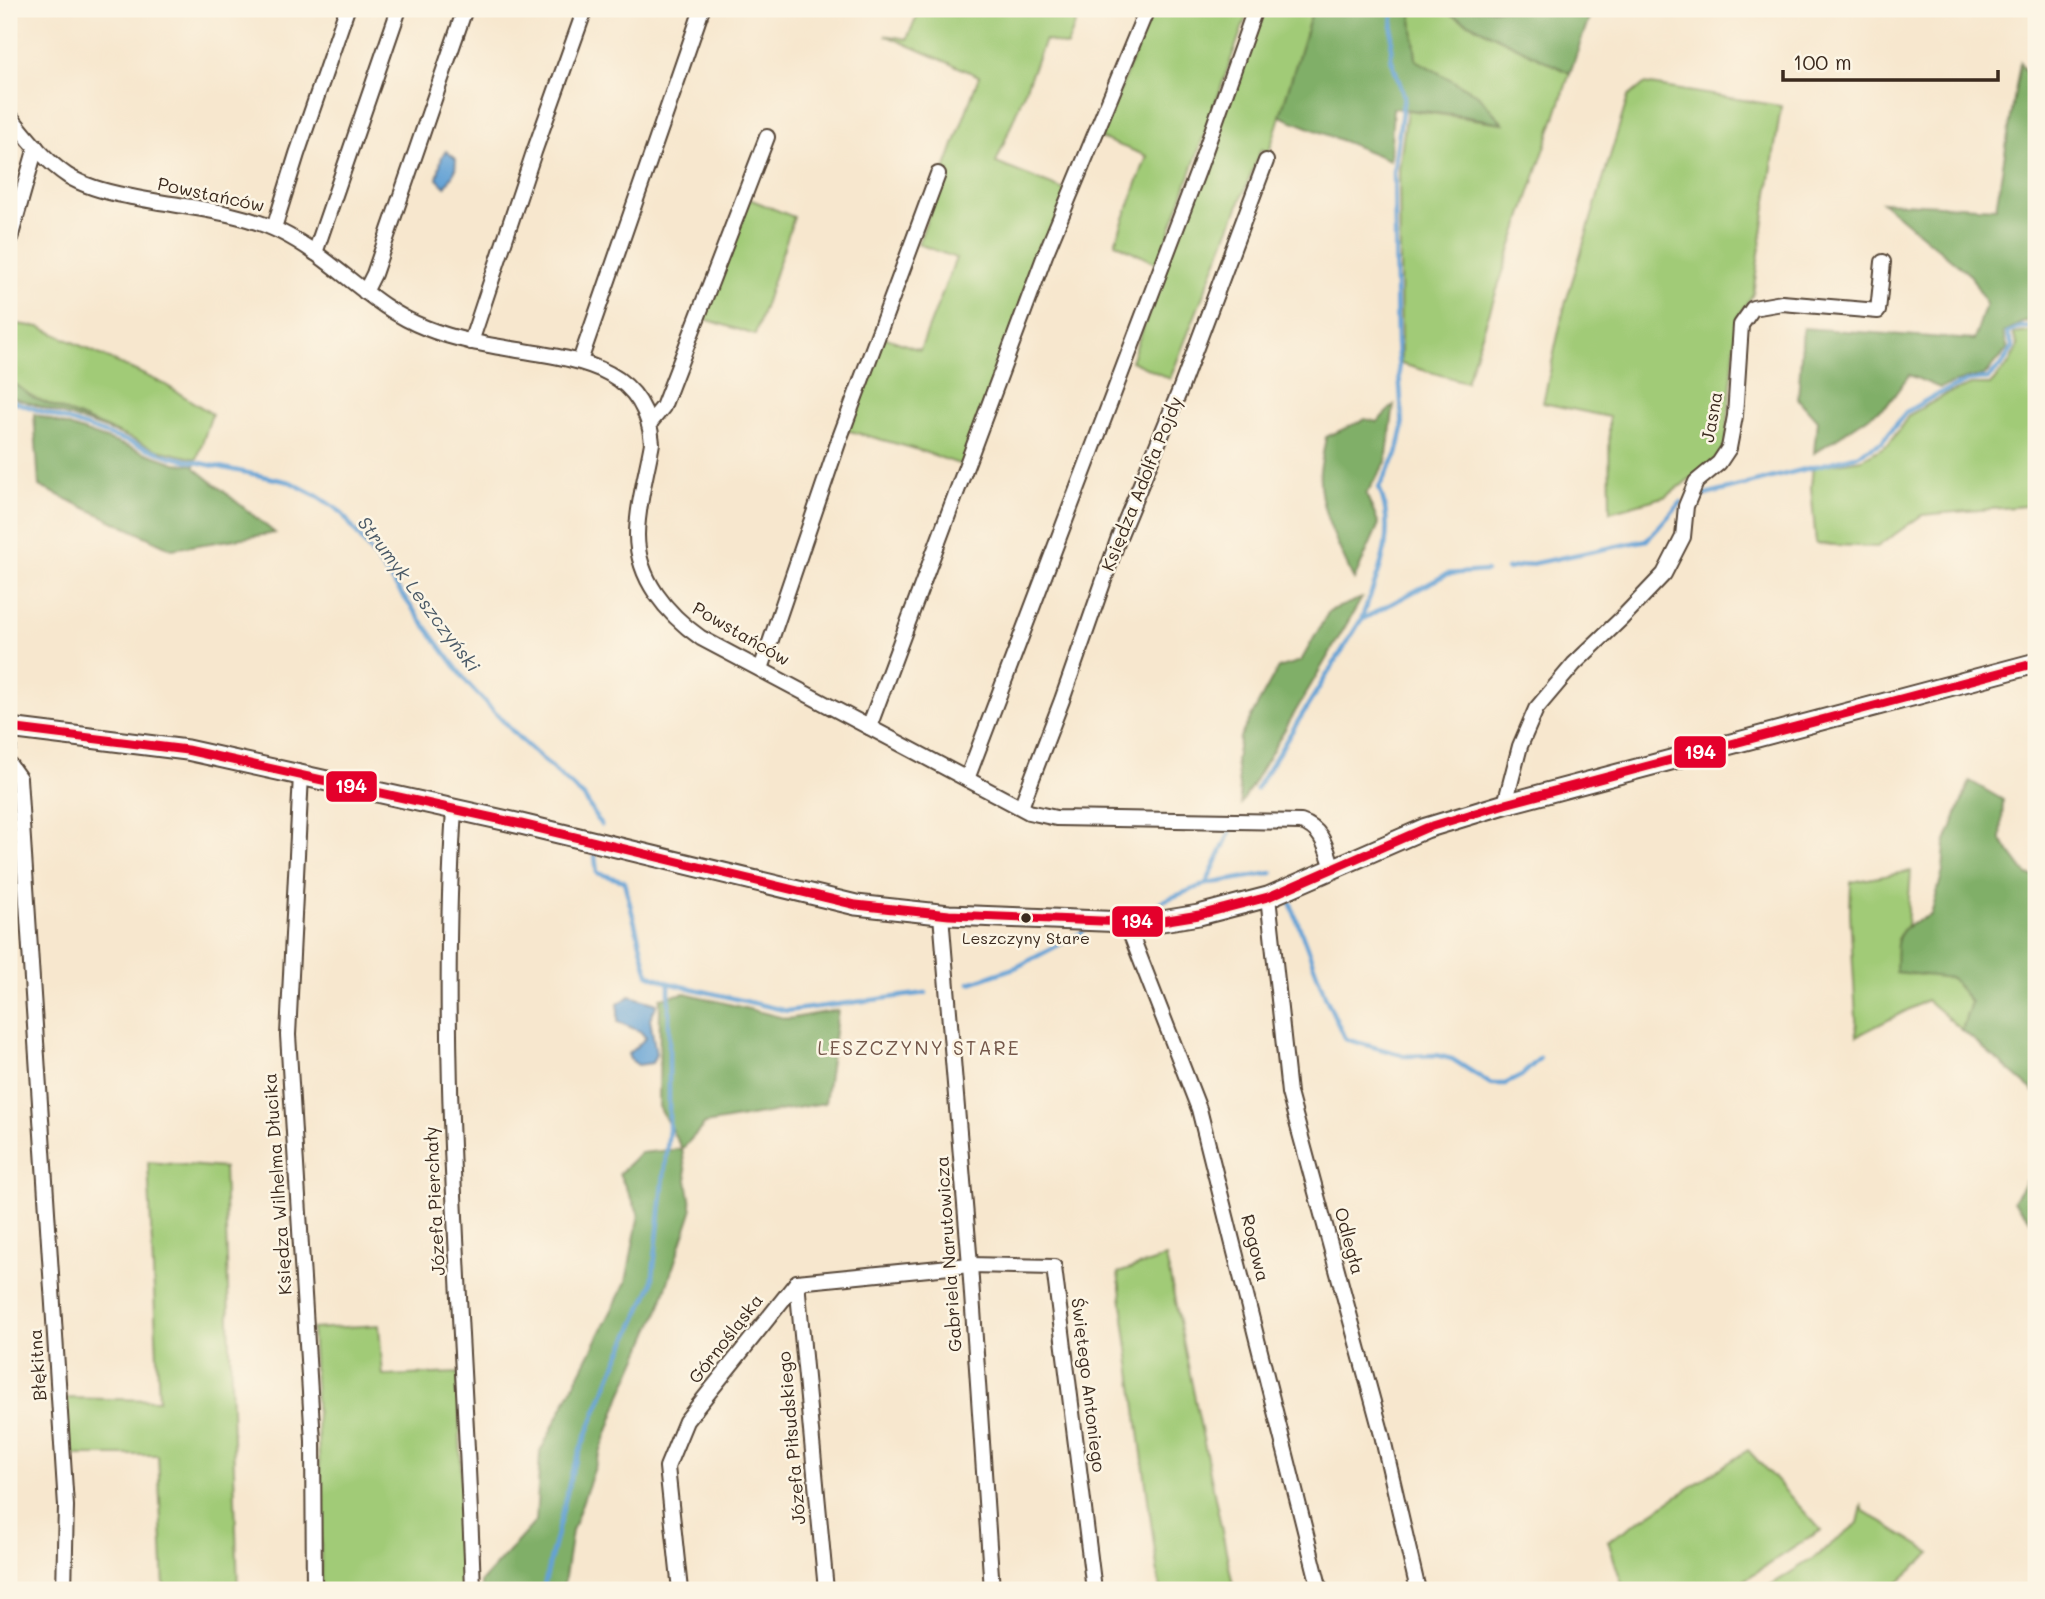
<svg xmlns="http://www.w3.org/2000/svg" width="2045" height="1599" font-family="Mali,sans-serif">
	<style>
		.green { fill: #a1cb77; stroke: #6e7a4a; stroke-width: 2 }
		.forest { fill: #80af68; stroke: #5e6c43; stroke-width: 2 }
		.water { fill: #63a2d5; stroke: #4f667a; stroke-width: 2 }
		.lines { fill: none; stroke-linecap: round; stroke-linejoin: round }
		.stream { stroke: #63a2d5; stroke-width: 4.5 }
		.street-casing { stroke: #574638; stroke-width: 18 }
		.secondary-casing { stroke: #574638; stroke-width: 23 }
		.street { stroke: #fff; stroke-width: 14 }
		.secondary { stroke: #fff; stroke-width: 19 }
		.bus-1-casing { stroke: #fcf5e5; stroke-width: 14 }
		.bus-1 { stroke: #e4002b; stroke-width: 9 }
		.bus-dot { fill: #3b2a1e; stroke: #fcf5e5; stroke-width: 2.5 }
		.labels { text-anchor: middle; stroke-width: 5; stroke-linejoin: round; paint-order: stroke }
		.bus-label { font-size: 16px; fill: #3b2a1e; stroke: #fcf5e5 }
		.street-label { font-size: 18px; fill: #3b2a1e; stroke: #fcf5e5 }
		.water-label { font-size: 19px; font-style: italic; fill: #4b5a67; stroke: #fcf5e5 }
		.neighbourhood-label { font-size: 19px; letter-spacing: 2px; fill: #735649; stroke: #fcf5e5 }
		.line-badge { stroke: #fcf5e5; stroke-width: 2.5 }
		.badge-label { font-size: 19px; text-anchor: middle; font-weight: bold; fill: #fff }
	</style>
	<rect width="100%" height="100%" fill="#fcf5e5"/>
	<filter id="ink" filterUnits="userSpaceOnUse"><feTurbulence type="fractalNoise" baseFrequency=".0143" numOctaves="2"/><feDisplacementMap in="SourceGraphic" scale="14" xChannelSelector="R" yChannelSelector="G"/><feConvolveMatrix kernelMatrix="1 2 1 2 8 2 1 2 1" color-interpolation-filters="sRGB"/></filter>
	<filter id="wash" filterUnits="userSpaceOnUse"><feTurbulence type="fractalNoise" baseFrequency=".00686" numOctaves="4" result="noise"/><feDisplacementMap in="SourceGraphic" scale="28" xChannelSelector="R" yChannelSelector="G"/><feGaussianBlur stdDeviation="1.57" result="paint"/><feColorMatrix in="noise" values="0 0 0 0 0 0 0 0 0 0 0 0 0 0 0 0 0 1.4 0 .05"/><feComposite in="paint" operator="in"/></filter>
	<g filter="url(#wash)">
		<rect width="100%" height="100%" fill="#f7e7ce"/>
		<g class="green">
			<polygon points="920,9 1081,9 1067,46 1045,40 996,163 1067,191 962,465 912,448 846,430 881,336 920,350 956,258 918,244 979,76 885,35 907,39"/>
			<polygon points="1153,9 1249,9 1158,264 1115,243 1147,156 1100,138"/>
			<polygon points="1260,9 1313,9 1269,152 1261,149 1170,379 1131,361"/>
			<polygon points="1411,9 1440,9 1570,73 1466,382 1401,364 1399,169 1407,110 1502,123 1478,95 1416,60"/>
			<polygon points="1644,84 1781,106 1753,294 1737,318 1726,444 1715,460 1667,496 1610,512 1609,417 1543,403 1564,308 1628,97"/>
			<polygon points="747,198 794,217 755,335 702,318"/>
			<polygon points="9,323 40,327 164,384 212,414 197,459 158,450 34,398 9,380"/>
			<polygon points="2036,331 2036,505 1922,515 1877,547 1816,544 1811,487 1813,467 1862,459 1889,444 1909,415 1947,394 1971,385 1990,385 2008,365 2018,346 2013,334"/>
			<polygon points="1911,871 1907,925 1897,939 1951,978 1971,1002 1962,1030 1927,1000 1857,1036 1850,913 1851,882"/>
			<polygon points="148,1162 224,1168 238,1590 164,1590 158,1455 67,1455 60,1398 159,1400"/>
			<polygon points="1166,1257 1234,1590 1160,1590 1118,1273"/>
			<polygon points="379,1325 383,1376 458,1373 465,1590 321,1590 320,1476 312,1329"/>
			<polygon points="1748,1450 1821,1530 1729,1590 1624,1590 1608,1541"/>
			<polygon points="1862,1506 1864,1511 1931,1553 1889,1590 1763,1590 1815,1557 1858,1523"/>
		</g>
		<g class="forest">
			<polygon points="1313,9 1411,9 1416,60 1478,95 1503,123 1451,114 1393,108 1390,160 1280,116"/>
			<polygon points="1440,9 1592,9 1570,73"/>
			<polygon points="2020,62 2036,92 2036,322 2025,321 2003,333 2008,349 1984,376 1969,378 1940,388 1909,375 1888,404 1814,453 1817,420 1798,399 1803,328 1974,340 1986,304 1971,276 1882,202 1996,208"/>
			<polygon points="9,380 34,398 120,434 9,396"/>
			<path d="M 1394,405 L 1386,462 L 1366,494 L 1379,524 L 1354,580 C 1339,546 1317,508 1320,470 C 1322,459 1324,447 1326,437 L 1365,419 L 1377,422 Z"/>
			<polygon points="34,414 175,463 195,465 195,468 275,533 172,549 39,486"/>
			<polygon points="1362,598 1241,804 1236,760 1240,737 1278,668 1301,661 1329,611"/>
			<path d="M 1970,781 L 2003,800 L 2001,840 L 2027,875 L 2036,877 L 2036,1093 L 1962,1030 L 1971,1002 L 1951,978 L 1896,972 C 1897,933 1893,931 1931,915 L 1943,871 L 1945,844 Z"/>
			<polygon points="685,993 788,1019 838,1010 825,1103 705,1124 682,1149 692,1211 657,1315 621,1395 572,1531 563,1590 481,1590 481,1582 536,1521 540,1452 626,1282 639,1214 619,1174 640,1153 682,1149 659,1107 660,998"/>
			<polygon points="2036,1166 2036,1227 2013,1201"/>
		</g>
		<g class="water">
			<polygon points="446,151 456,159 455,171 445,187 437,179 442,156"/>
			<polygon points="630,996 657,1004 650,1019 656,1054 652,1063 638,1065 630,1059 628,1054 646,1038 640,1031 618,1022 618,1004"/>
		</g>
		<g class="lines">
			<g class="stream">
				<polyline points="9,400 172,457 290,482 319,497 341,512 469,685 521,740 584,797 601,825"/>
				<polyline points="1702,496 1855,456 1882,442 1906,412 1934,396 1968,381 1987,379 2001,366 2013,347 2007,333 2021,327 2036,327"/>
				<polyline points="1507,569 1647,540 1681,502"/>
				<path d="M 1361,620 C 1378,574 1398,536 1379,487 L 1397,454 L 1403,429 L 1397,343 L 1394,169 L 1404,96 L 1391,58 L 1393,9"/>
				<polyline points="1256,789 1361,620 1447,574 1486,571"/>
				<polyline points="595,856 597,873 624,881 648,974 669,983 787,1011 926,993"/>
				<polyline points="1207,884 1272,873"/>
				<polyline points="1289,899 1326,998 1345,1039 1406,1056 1436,1055 1452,1059 1491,1084 1505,1084 1521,1076 1540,1058"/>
				<polyline points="1160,902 1206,884 1231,830"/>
				<polyline points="970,983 1017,967 1083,932"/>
				<polyline points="543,1590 573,1468 614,1368 652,1285 669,1130 669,983"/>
			</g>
		</g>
	</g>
	<g filter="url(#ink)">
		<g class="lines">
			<defs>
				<g id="street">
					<path d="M 9,115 C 27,137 44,160 68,176 C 86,187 106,192 127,196 C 177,207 235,209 281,232 C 334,258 371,307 426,328 C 456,340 487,345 518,350 C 579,360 646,367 652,443 C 647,472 637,506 637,535 C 637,579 667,614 701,638 L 1029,812 L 1056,818 L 1301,822 C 1323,829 1326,848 1333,868"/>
					<polyline points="274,228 297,154 347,9"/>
					<polyline points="9,242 36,147"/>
					<polyline points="315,253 399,9"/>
					<polyline points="365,292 374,274 465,9"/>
					<polyline points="471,342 534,152 585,9"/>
					<polyline points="580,361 702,9"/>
					<polyline points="649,424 663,407 767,137"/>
					<polyline points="761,669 839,440 938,174"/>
					<polyline points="869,727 1045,255 1147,9"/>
					<polyline points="9,747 9,728"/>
					<polyline points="9,764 19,778 66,1506 64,1590"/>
					<polyline points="301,775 288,1035 313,1441 314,1590"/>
					<polyline points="967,779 1198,171 1255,9"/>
					<polyline points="1505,804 1520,746 1536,709 1574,664 1621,619 1664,574 1683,537 1686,506 1696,482 1719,463 1729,448 1735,416 1741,325 1753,308 1782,303 1878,311 1883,262"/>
					<polyline points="1021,807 1062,700 1119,537 1180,390 1266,161"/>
					<path d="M 454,810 C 437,1071 465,1330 473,1590"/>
					<polyline points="1268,897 1289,1093 1382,1435 1418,1590"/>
					<polyline points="941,915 970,1265 992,1590"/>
					<polyline points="1126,922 1199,1109 1320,1590"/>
					<polyline points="797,1282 826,1590"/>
					<polyline points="680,1590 667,1467 686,1421 797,1282 970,1265 1054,1267 1094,1590"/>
				</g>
				<polyline id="secondary" points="9,728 187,750 521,824 856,905 949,915 1126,922 1162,921 1199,915 1268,897 1426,828 1505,804 2036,663"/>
			</defs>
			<use href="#street" class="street-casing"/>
			<use href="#secondary" class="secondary-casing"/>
			<use href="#street" class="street"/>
			<use href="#secondary" class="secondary"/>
			<defs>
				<polyline id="bus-1" points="9,728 187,750 521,824 856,905 949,915 1126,922 1162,921 1199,915 1268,897 1426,828 1505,804 2036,663"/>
			</defs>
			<use href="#bus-1" class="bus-1-casing"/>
			<use href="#bus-1" class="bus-1"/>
		</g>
	</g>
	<circle class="bus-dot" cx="1026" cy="918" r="6"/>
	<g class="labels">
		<g class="bus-label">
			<text x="1026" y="944">Leszczyny Stare</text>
		</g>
		<g class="street-label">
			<text transform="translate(211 195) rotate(12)" y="6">Powstańców</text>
			<text transform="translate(1712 417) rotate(-80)" y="6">Jasna</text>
			<text transform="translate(1142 484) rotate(-68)" y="6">Księdza Adolfa Pojdy</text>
			<text transform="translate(741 634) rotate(30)" y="6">Powstańców</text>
			<text transform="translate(278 1184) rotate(-94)" y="6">Księdza Wilhelma Dłucika</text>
			<text transform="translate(435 1201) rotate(-93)" y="6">Józefa Pierchały</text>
			<text transform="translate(1349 1241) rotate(75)" y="6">Odległa</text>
			<text transform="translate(1255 1248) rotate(76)" y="6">Rogowa</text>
			<text transform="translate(949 1254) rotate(-94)" y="6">Gabriela Narutowicza</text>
			<text transform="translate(726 1339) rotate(-52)" y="6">Górnośląska</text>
			<text transform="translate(38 1365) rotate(-94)" y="6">Błękitna</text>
			<text transform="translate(1088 1385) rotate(83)" y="6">Świętego Antoniego</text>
			<text transform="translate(792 1438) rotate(-95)" y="6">Józefa Piłsudskiego</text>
		</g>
		<g class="water-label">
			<text transform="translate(419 594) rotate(53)" y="7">Strumyk Leszczyński</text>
		</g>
		<g class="neighbourhood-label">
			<text x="919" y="1055">LESZCZYNY STARE</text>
		</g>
	</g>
	<g class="line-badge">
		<rect x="1673" y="735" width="54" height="34" rx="7" fill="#e4002b"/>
		<rect x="325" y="770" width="53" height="33" rx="7" fill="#e4002b"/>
		<rect x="1111" y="905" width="53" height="33" rx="7" fill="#e4002b"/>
	</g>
	<g class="badge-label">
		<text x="1700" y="759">194</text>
		<text x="351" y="793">194</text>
		<text x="1137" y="928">194</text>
	</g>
	<rect width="2045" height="1599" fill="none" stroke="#fcf5e5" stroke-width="35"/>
	<path d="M1783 70v10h215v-10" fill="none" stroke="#3b2a1e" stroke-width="3.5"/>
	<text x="1793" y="70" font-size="21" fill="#3b2a1e" stroke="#fcf5e5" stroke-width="5" paint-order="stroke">100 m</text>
</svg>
